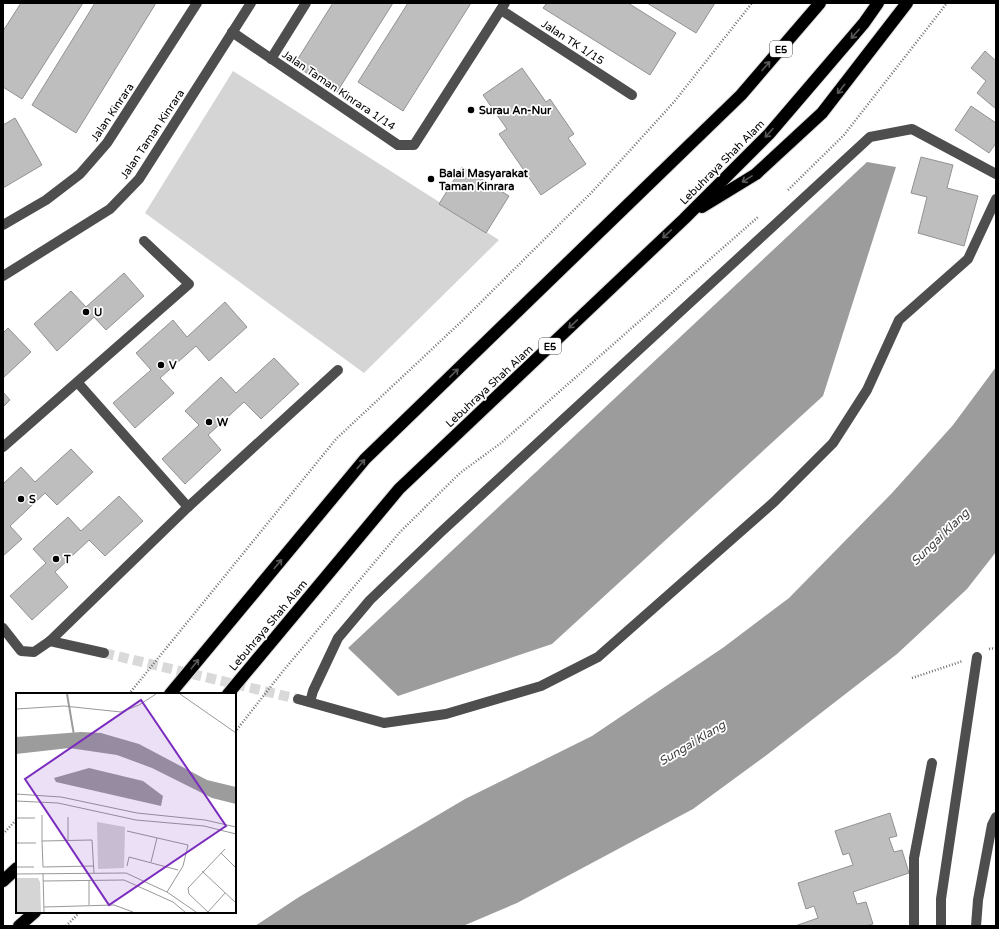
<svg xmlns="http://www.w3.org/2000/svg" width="999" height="929" font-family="'Varela Round',sans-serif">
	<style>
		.green { fill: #d5d5d5 }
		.water { fill: #9c9c9c }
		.building { fill: #bebebe; stroke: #929292 }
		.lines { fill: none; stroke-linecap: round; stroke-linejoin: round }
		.minor-tunnel { stroke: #d9d9d9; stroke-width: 10; stroke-dasharray: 10 5; stroke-linecap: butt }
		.highway-casing { stroke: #dbdbdb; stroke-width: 14 }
		.path { stroke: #707070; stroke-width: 2.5; stroke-dasharray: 1 2; stroke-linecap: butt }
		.minor { stroke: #4e4e4e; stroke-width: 10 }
		.highway { stroke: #000; stroke-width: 12 }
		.oneway { stroke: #595959 }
		.poi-dot { fill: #000; stroke: #fff; stroke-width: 1.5 }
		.labels { text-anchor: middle; stroke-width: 3.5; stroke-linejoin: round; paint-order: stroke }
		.shield { fill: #fff; stroke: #4c4c4c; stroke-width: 1 }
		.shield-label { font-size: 10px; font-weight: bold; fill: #000 }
		.street-label { font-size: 11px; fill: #000; stroke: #fff }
		.poi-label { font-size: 11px; font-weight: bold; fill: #000; stroke: #fff; text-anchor: start }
		.water-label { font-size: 12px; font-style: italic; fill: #3d3d3d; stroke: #fff }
		.inset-river { fill: none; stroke: #9c9c9c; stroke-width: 2 }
		.inset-road { fill: none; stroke: #999; stroke-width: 1 }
		.view { fill: #7b2cbf; fill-opacity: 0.15; stroke: #7b2cbf; stroke-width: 2 }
		.inset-edge { fill: none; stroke: #000; stroke-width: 2 }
	</style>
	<rect width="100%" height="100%" fill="#fff"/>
	<polygon class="green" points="233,71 499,240 364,373 145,213"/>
	<g class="water">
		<polygon points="867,162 896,167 823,396 552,644 398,696 348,648"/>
		<polygon points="996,367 996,552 967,589 897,654 768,754 693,809 517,903 463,926 255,926 299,897 465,799 592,736 724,647 789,598 892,493 953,425"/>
	</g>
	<g class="building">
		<polygon points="21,3 83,3 22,99 3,87 3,31"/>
		<polygon points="95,3 156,3 76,133 32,105"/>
		<polygon points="333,3 393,3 337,92 294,65"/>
		<polygon points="408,3 471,3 403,111 358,82"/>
		<polygon points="547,3 628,3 676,33 650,75 543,8"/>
		<polygon points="647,3 715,3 696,33"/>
		<polygon points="985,51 996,61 996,109 977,93 986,81 971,68"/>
		<polygon points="522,68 546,102 550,99 574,134 568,138 586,164 541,195 499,134 507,129 483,95"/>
		<polygon points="971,106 996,123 996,143 989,153 955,130"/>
		<polygon points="15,118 42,165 3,188 3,125"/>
		<polygon points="921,157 953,165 947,188 978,196 964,246 918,233 927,197 911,193"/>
		<polygon points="462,167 509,196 486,233 439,204"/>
		<polygon points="124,273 144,296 106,330 94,317 57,351 34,324 71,291 86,307"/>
		<polygon points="225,302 247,327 209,361 196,346 160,378 174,393 135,428 113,403 151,370 136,353 173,320 187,337"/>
		<polygon points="8,328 31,352 3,378 3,333"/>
		<polygon points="274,358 299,384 261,419 244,402 208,435 221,450 185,484 162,459 199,425 185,411 221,377 236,393"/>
		<polygon points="3,392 10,400 3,407"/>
		<polygon points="71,449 93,472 57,505 45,493 10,526 22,539 3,556 3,484 21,467 35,482"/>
		<polygon points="119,496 143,521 105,556 89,540 55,572 68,587 32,620 10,596 46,563 33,549 68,517 81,531"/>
		<polygon points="890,813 897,836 889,838 894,852 902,850 909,873 853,892 857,904 866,902 873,924 866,926 795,926 818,918 814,906 806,909 798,883 853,865 849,853 843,855 835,831"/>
	</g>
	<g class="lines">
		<polyline class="minor-tunnel" points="104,653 298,699"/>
		<defs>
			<g id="highway">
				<polyline points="702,207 756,174 822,113 907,3"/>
				<polyline points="170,694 365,459 741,95 820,3"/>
				<polyline points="228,694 399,489 684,219 769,134 864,23 878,3"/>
				<polyline points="3,881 17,868"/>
				<polyline points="19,926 35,912"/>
			</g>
		</defs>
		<use href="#highway" class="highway-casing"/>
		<g class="path">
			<polyline points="788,190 844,135 947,3"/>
			<polyline points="989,649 996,648"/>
			<polyline points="912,678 963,661"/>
			<polyline points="129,694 336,439 462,321 593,191 674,102 752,3"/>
			<polyline points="235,732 283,671 400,532 460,473 501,443 758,217"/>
			<polyline points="3,834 17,819"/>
			<polyline points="66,926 80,912"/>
		</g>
		<g class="minor">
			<polyline points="501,10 632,95"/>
			<polyline points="232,32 398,145 414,145 505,3"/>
			<polyline points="271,59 306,3"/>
			<polyline points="3,225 46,200 80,174 107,143 197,3"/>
			<polyline points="3,276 110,209 139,179 251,3"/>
			<polyline points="78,383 188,507"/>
			<polyline points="3,447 189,284 144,241"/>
			<polyline points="3,628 21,651 34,652 50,641 188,507 338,370"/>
			<polyline points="50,641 104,653"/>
			<polyline points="298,699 384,723 446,714 541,686 598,657 774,502 833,443 867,390 899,320 968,259 996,199"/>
			<polyline points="310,702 313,691 338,638 370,600 441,532 870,137 912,129 996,174"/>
			<polyline points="914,926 914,858 932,763"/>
			<polyline points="941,926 941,899 977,657"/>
			<polyline points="976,926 978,900 992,825 996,817"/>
		</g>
		<use href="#highway" class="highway"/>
	</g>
	<defs><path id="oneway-shaft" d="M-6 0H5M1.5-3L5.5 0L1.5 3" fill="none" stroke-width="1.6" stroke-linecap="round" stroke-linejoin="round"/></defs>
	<g class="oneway">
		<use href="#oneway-shaft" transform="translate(855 34) rotate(131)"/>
		<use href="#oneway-shaft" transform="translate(766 66) rotate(-49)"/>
		<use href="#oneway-shaft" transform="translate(841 89) rotate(128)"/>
		<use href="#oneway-shaft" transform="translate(769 133) rotate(132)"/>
		<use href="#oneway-shaft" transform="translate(747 179) rotate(148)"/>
		<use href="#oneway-shaft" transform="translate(667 234) rotate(137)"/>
		<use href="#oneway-shaft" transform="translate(573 324) rotate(137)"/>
		<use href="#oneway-shaft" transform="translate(454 373) rotate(-44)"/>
		<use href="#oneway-shaft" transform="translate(361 464) rotate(-50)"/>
		<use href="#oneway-shaft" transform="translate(278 564) rotate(-50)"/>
		<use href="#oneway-shaft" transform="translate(195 664) rotate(-51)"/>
	</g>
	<g class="poi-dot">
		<circle cx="471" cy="110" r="4"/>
		<circle cx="431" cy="179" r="4"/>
		<circle cx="86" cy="312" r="4"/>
		<circle cx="161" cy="365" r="4"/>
		<circle cx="209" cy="422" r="4"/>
		<circle cx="21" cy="499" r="4"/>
		<circle cx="56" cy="559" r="4"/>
	</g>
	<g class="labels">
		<g class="shield">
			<rect x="770" y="41" width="22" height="16" rx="3"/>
			<rect x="539" y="338" width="22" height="16" rx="3"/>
		</g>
		<g class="shield-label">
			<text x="781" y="53">E5</text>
			<text x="550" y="350">E5</text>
		</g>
		<g class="street-label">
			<text transform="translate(573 42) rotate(33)" y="4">Jalan TK 1/15</text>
			<text transform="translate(339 90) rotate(34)" y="4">Jalan Taman Kinrara 1/14</text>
			<text transform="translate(112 112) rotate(-56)" y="4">Jalan Kinrara</text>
			<text transform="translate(152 134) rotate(-56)" y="4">Jalan Taman Kinrara</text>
			<text transform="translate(722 162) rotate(-45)" y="4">Lebuhraya Shah Alam</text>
			<text transform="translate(489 386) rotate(-43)" y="4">Lebuhraya Shah Alam</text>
			<text transform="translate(268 625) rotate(-50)" y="4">Lebuhraya Shah Alam</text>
		</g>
		<g class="poi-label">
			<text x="479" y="114">Surau An-Nur</text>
			<text x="439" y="177">Balai Masyarakat<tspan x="439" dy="13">Taman Kinrara</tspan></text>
			<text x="94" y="316">U</text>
			<text x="169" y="369">V</text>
			<text x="217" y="426">W</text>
			<text x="29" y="503">S</text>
			<text x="64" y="563">T</text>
		</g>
		<g class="water-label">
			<text transform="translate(940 537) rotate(-44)" y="4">Sungai Klang</text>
			<text transform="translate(692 743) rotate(-31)" y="4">Sungai Klang</text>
		</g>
	</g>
	<g transform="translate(16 693)">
		<rect width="220" height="220" fill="#fff"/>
		<path d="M 81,129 L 109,134 L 108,175 L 82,176 ZM 0,185 L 22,185 L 24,189 L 25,219 L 0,219 Z" fill="#d5d5d5"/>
		<path d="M 65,39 L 85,40 L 123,51 L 191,87 L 220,94 L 220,111 L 196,105 L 136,75 L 101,62 L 53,55 L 0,61 L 0,44 ZM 73,75 L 127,88 L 147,103 L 145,113 L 40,89 L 38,85 Z" fill="#9c9c9c"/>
		<path class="inset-river" d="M 51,1 L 58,42"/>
		<path class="inset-road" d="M 164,1 L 220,40M 0,16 L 48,13 L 105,19 L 123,12 L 140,1M 0,101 L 45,104 L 121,120 L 189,127 L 220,134M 0,108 L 42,110 L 120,127 L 188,133 L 220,141M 26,122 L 26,148 L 76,147 L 78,180M 52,124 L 52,148M 0,125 L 19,125M 111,138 L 172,152 L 167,173 L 151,199M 26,148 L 27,174 L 78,173M 0,150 L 20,150M 205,160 L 220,175M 135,169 L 141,145M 111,173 L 113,164 L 162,177M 0,174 L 18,174M 186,178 L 220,210M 0,181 L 110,180 L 151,199 L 180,219M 27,181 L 28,219M 73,187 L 73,212M 27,188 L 108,187 L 157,209 L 169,219M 28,214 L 98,212 L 117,219M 192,219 L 173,201 L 172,195 L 209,156M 192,219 L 209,200"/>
		<path class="view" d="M 125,7 L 210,133 L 93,212 L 9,86 Z"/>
		<rect width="220" height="220" class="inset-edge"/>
	</g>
	<rect width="999" height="929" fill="none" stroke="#000000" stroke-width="8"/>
</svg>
